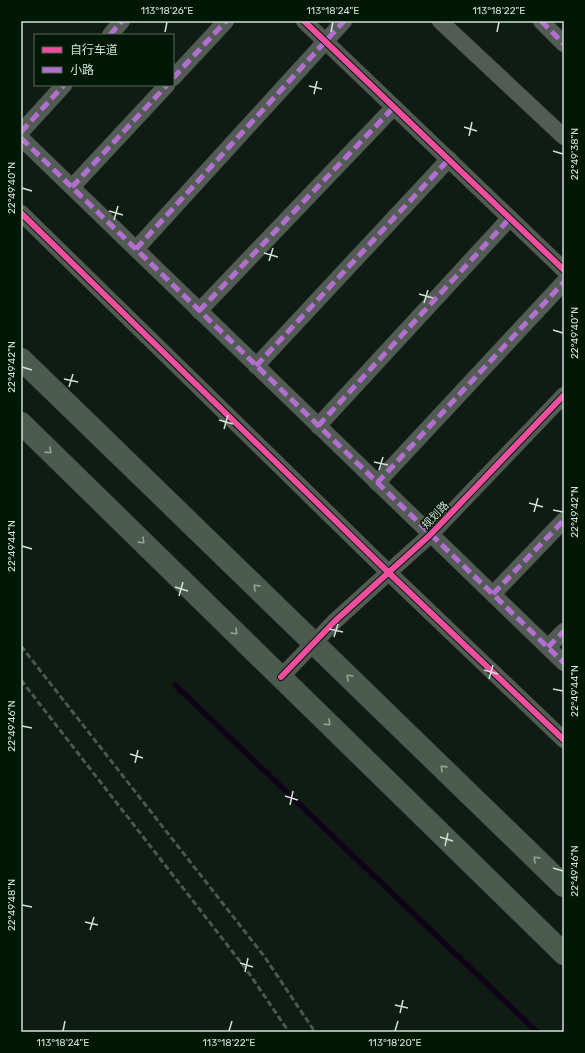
<svg xmlns="http://www.w3.org/2000/svg" width="585" height="1053" font-family="Rubik,'Noto Sans SC',sans-serif">
	<style>
		.lines { fill: none; stroke-linecap: round; stroke-linejoin: round }
		.stream { stroke: #0f0317; stroke-width: 5.5 }
		.street-casing { stroke: #2d352f; stroke-width: 17 }
		.primary-casing { stroke: #2d352f; stroke-width: 23 }
		.street { stroke: #525c54; stroke-width: 16 }
		.primary { stroke: #4c5b4f; stroke-width: 22 }
		.rail { stroke: #4c574f; stroke-width: 3; stroke-dasharray: 6 3; stroke-linecap: butt }
		.quiet { stroke: #b36fd0; stroke-width: 5; stroke-dasharray: 10 5; stroke-linecap: butt }
		.cycleway-casing { stroke: #021807; stroke-width: 8 }
		.cycleway { stroke: #ef4d9e; stroke-width: 6 }
		.oneway { stroke: #95a498 }
		.ticks { fill: none; stroke: #d1e0d4; stroke-width: 1.5 }
		.labels { text-anchor: middle; stroke-width: 3; stroke-linejoin: round; paint-order: stroke }
		.street-label { font-size: 11px; fill: #d1e0d4; stroke: #021807 }
		.neatline { fill: none; stroke: #d1e0d4; stroke-width: 1.5 }
		.ticks-label { font-size: 10px; text-anchor: middle; fill: #d1e0d4 }
	</style>
	<rect width="100%" height="100%" fill="#101c13"/>
	<g class="lines">
		<polyline class="stream" points="175,685 537,1032"/>
		<defs>
			<g id="street">
				<polyline points="304,21 564,270"/>
				<polyline points="440,21 564,137"/>
				<polyline points="541,21 564,44"/>
				<polyline points="110,35 122,21"/>
				<polyline points="173,78 226,21"/>
				<polyline points="21,132 64,85"/>
				<polyline points="21,138 564,663"/>
				<polyline points="72,187 167,85"/>
				<polyline points="21,213 388,572 564,740"/>
				<polyline points="136,249 344,21"/>
				<polyline points="199,311 394,107"/>
				<polyline points="256,366 449,159"/>
				<polyline points="318,426 510,218"/>
				<polyline points="377,483 564,282"/>
				<polyline points="493,594 564,520"/>
				<polyline points="548,647 564,631"/>
				<polyline points="281,677 335,621 430,535 564,395"/>
			</g>
			<g id="primary">
				<polyline points="21,359 564,886"/>
				<polyline points="21,423 564,954"/>
			</g>
		</defs>
		<use href="#street" class="street-casing"/>
		<use href="#primary" class="primary-casing"/>
		<use href="#street" class="street"/>
		<use href="#primary" class="primary"/>
		<g class="rail">
			<polyline points="21,646 264,956 315,1032"/>
			<polyline points="21,680 246,969 289,1032"/>
		</g>
		<g class="quiet">
			<polyline points="541,21 564,44"/>
			<polyline points="110,35 122,21"/>
			<polyline points="173,78 226,21"/>
			<polyline points="21,132 64,85"/>
			<polyline points="21,138 564,663"/>
			<polyline points="72,187 167,85"/>
			<polyline points="136,249 344,21"/>
			<polyline points="199,311 394,107"/>
			<polyline points="256,366 449,159"/>
			<polyline points="318,426 510,218"/>
			<polyline points="377,483 564,282"/>
			<polyline points="493,594 564,520"/>
			<polyline points="548,647 564,631"/>
		</g>
		<defs>
			<g id="cycleway">
				<polyline points="304,21 564,270"/>
				<polyline points="21,213 388,572 564,740"/>
				<polyline points="281,677 335,621 430,535 564,395"/>
			</g>
		</defs>
		<use href="#cycleway" class="cycleway-casing"/>
		<use href="#cycleway" class="cycleway"/>
	</g>
	<defs><path id="oneway-chevron" d="M-2-3.5L2.5 0L-2 3.5" fill="none" stroke-width="1.6" stroke-linecap="round" stroke-linejoin="round"/></defs>
	<g class="oneway">
		<use href="#oneway-chevron" transform="translate(49 451) rotate(44)"/>
		<use href="#oneway-chevron" transform="translate(142 541) rotate(44)"/>
		<use href="#oneway-chevron" transform="translate(256 587) rotate(-136)"/>
		<use href="#oneway-chevron" transform="translate(235 632) rotate(44)"/>
		<use href="#oneway-chevron" transform="translate(349 677) rotate(-136)"/>
		<use href="#oneway-chevron" transform="translate(328 723) rotate(44)"/>
		<use href="#oneway-chevron" transform="translate(443 768) rotate(-136)"/>
		<use href="#oneway-chevron" transform="translate(536 859) rotate(-136)"/>
	</g>
	<path class="ticks" d="M 165,32 L 167,22M 331,32 L 333,22M 497,32 L 499,22M 309,86 L 322,89M 314,94 L 317,81M 464,127 L 477,131M 469,136 L 472,122M 553,151 L 563,154M 22,188 L 32,191M 109,211 L 123,215M 114,220 L 118,206M 264,253 L 278,257M 269,261 L 273,248M 419,294 L 433,298M 424,303 L 428,290M 553,330 L 563,333M 22,367 L 32,370M 64,379 L 78,382M 69,387 L 73,374M 219,420 L 233,424M 224,429 L 228,415M 374,462 L 388,465M 379,470 L 383,457M 529,503 L 543,507M 553,510 L 563,512M 534,512 L 538,498M 22,546 L 32,549M 175,587 L 188,591M 179,596 L 183,582M 329,629 L 343,632M 334,637 L 338,624M 484,670 L 498,674M 489,679 L 493,665M 553,689 L 563,691M 22,726 L 32,728M 130,754 L 143,758M 135,763 L 138,750M 285,796 L 298,800M 290,805 L 293,791M 440,837 L 453,841M 445,846 L 448,833M 553,868 L 563,871M 22,905 L 32,907M 85,922 L 98,925M 90,930 L 94,917M 240,963 L 253,967M 245,972 L 248,958M 395,1005 L 408,1008M 400,1013 L 403,1000M 63,1031 L 65,1021M 229,1031 L 232,1021M 395,1031 L 398,1021"/>
	<g class="labels">
		<g class="street-label">
			<text transform="translate(435 515) rotate(-46)" y="4">规划路</text>
		</g>
	</g>
	<rect width="585" height="1053" fill="none" stroke="#021807" stroke-width="44"/>
	<rect x="34" y="34" width="140" height="52" fill="#021807" stroke="#556859"/>
	<rect x="42" y="47" width="20" height="6" fill="#ef4d9e" stroke="#556859"/>
	<text x="70" y="54" font-size="12" fill="#d1e0d4">自行车道</text>
	<rect x="42" y="67" width="20" height="6" fill="#b36fd0" stroke="#556859"/>
	<text x="70" y="74" font-size="12" fill="#d1e0d4">小路</text>
	<rect x="22" y="22" width="541" height="1009" class="neatline"/>
	<g class="ticks-label">
		<text x="167" y="14">113°18'26"E</text>
		<text x="333" y="14">113°18'24"E</text>
		<text x="499" y="14">113°18'22"E</text>
		<text transform="translate(574 154) rotate(-90)" y="4">22°49'38"N</text>
		<text transform="translate(11 188) rotate(-90)" y="4">22°49'40"N</text>
		<text transform="translate(574 333) rotate(-90)" y="4">22°49'40"N</text>
		<text transform="translate(11 367) rotate(-90)" y="4">22°49'42"N</text>
		<text transform="translate(574 512) rotate(-90)" y="4">22°49'42"N</text>
		<text transform="translate(11 546) rotate(-90)" y="4">22°49'44"N</text>
		<text transform="translate(574 691) rotate(-90)" y="4">22°49'44"N</text>
		<text transform="translate(11 726) rotate(-90)" y="4">22°49'46"N</text>
		<text transform="translate(574 871) rotate(-90)" y="4">22°49'46"N</text>
		<text transform="translate(11 905) rotate(-90)" y="4">22°49'48"N</text>
		<text x="63" y="1046">113°18'24"E</text>
		<text x="229" y="1046">113°18'22"E</text>
		<text x="395" y="1046">113°18'20"E</text>
	</g>
</svg>
